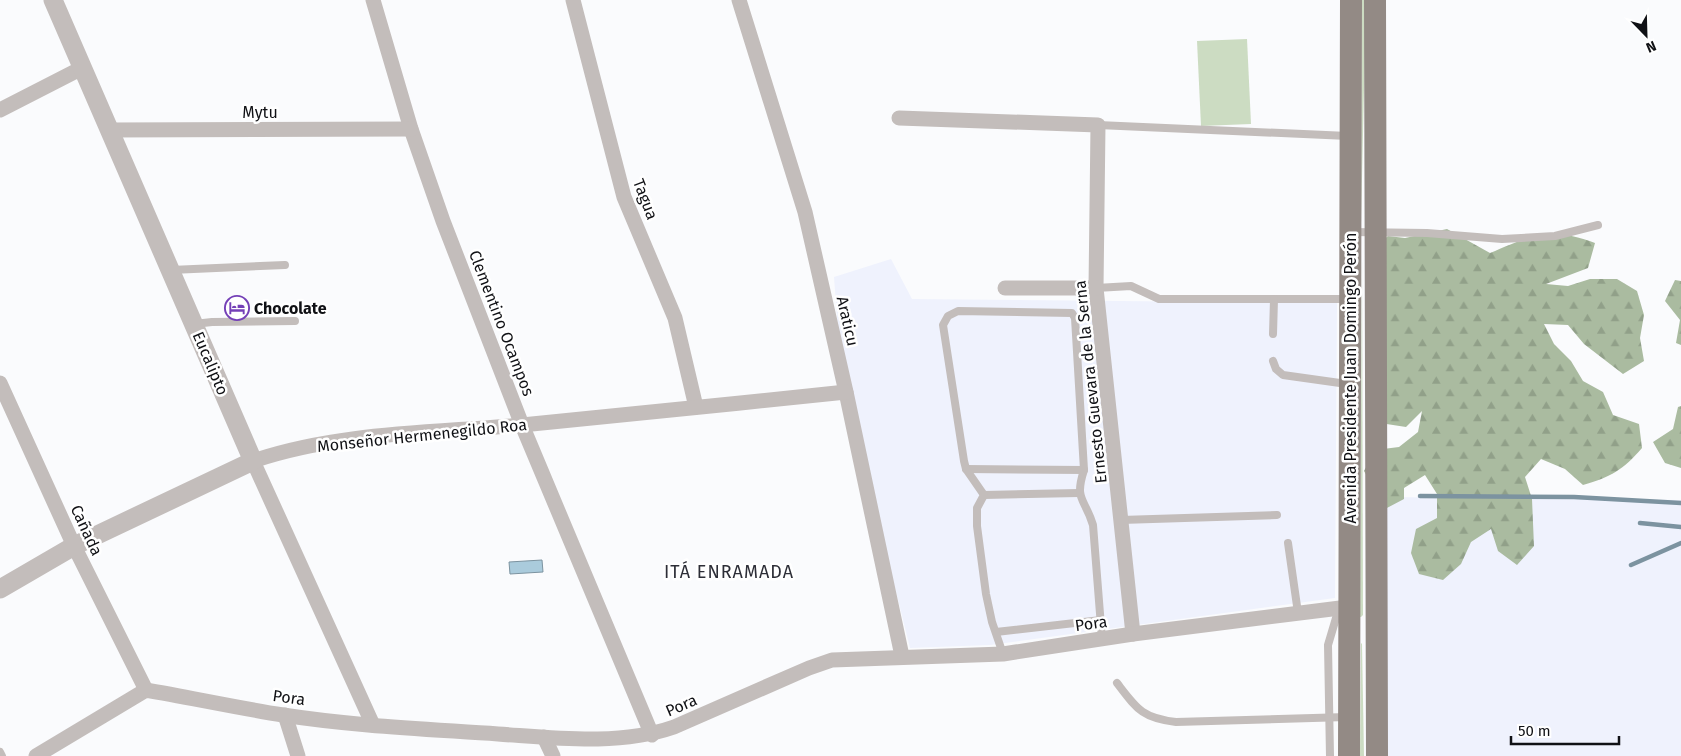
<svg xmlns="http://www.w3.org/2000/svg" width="1681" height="756" font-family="'Fira Sans',sans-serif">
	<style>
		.built { fill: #eff2fd }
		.green { fill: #ccdcc2 }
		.forest { fill: url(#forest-firs) }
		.water { fill: #aacbdc; stroke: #7c93a0 }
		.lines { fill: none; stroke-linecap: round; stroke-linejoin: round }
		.stream { stroke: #7c93a0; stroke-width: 4.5 }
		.service { stroke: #c3bdbb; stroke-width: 8 }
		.minor { stroke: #c3bdbb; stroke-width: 15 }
		.tertiary { stroke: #c3bdbb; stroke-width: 19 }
		.primary { stroke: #938a85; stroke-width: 22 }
		.labels { text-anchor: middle; stroke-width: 5; stroke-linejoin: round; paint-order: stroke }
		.street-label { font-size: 16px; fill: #101115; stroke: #fff }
		.poi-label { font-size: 16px; font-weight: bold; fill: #101115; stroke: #fff; text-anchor: start }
		.neighbourhood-label { font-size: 18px; letter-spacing: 1px; fill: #2d2e37; stroke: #fff }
	</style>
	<defs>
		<pattern id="forest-firs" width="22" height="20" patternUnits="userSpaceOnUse" patternTransform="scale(1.25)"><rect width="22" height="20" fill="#aabba0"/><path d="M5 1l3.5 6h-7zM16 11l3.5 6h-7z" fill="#91a089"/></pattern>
	</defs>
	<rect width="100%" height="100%" fill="#fafbfd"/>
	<g class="built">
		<polygon points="891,259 912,299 1337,303 1335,598 990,645 910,648 841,371 834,277"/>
		<polygon points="1386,497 1681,500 1681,756 1387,756"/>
	</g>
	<g class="green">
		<polygon points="1362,0 1366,0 1361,223"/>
		<polygon points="1247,39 1251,124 1201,126 1197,41"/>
		<polygon points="1362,250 1363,615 1361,617 1360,617"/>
		<polygon points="1361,643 1362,644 1364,756 1360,756"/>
	</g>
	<g class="forest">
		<path d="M 1447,229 L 1490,253 C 1532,235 1551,226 1595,243 L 1588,268 L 1546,284 L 1568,286 L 1590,279 L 1617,279 L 1637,291 L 1644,315 L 1640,338 L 1644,361 L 1623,374 L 1584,344 L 1568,325 L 1544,324 L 1554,344 L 1571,361 L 1583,381 L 1603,392 L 1613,415 L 1639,424 L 1642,448 C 1623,470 1611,477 1583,485 L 1565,469 L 1541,459 L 1525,477 L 1532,499 L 1534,546 L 1517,565 L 1498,551 L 1491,529 L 1471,542 L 1461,564 L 1443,580 L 1419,574 L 1411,553 L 1416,529 L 1437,518 L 1437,494 L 1425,475 L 1404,488 L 1404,499 L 1385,509 L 1364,471 L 1375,450 L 1399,447 L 1418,432 L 1422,411 L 1406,427 L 1380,423 L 1383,240 L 1388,236 L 1405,238 Z"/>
		<polygon points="1675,280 1681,281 1681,345 1676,343 1680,320 1665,301"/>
		<polygon points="1681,406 1681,468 1665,463 1653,442 1673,429 1678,407"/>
	</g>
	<polygon class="water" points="542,560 543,572 510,574 509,562"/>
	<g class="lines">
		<g class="stream">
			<polyline points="1420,496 1574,497 1681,503"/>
			<polyline points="1640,523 1681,527"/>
			<polyline points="1631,565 1681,543"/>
		</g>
		<g class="service">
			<polyline points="1098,125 1348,136"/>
			<polyline points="1352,232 1427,233 1502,239 1555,236 1598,225"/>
			<polyline points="171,270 285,265"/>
			<polyline points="1096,288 1131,286 1159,299 1349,299"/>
			<polyline points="194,324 212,322 295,321"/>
			<polyline points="1273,334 1274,299"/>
			<polyline points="1273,361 1276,369 1283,375 1347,384"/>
			<polyline points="966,469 1084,470"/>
			<polyline points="984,495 1079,493"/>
			<polyline points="1121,520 1277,515"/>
			<polyline points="1288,543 1298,613"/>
			<polyline points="996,632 1101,620"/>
			<path d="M 1003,654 L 992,622 L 986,594 L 977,526 L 977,508 L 984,495 L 966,469 L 964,461 L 943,325 L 948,316 L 958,311 L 1072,313 L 1075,318 L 1084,470 C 1074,501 1085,498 1093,525 L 1102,639"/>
			<path d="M 1117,683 C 1137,709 1142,718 1176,722 L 1347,717"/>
			<polyline points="0,752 2,756"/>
			<polyline points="1330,756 1328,645 1339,608"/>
		</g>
		<g class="minor">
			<polyline points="373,0 411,129 443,221 522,425 652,735"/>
			<polyline points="573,0 624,197 675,318 696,407"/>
			<polyline points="739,0 805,212 846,392 902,656"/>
			<polyline points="0,110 82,68"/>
			<polyline points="899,118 1098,125 1096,288 1133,634"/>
			<polyline points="110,130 411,129"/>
			<polyline points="1005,288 1096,288"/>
			<polyline points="0,383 74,546 146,690"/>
			<polyline points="285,715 298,756"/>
			<path d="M 373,725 L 253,461 C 339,432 432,433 522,425 C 630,415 738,403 846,392"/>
			<polyline points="544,737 553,756"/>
			<path d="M 36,756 L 146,690 C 192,698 238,708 283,715 C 354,726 427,729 498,734 C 556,738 619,746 674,727 L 809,668 L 832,660 L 1003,654 L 1133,634 L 1348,607"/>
		</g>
		<polyline class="tertiary" points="0,589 74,546 253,461 53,0"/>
		<g class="primary">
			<polyline points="1375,0 1377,756"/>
			<polyline points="1349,756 1351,0"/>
		</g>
	</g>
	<defs>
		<symbol id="hotel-ring" viewBox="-11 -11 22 22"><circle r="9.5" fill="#fff" stroke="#7440b7" stroke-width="1.5"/><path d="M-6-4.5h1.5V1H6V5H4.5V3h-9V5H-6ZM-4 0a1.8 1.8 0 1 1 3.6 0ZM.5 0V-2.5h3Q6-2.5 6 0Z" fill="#7440b7"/></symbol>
	</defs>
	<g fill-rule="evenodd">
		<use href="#hotel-ring" x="223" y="294" width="28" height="28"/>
	</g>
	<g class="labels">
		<g class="street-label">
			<text x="260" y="118">Mytu</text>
			<text transform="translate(646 199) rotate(69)" y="6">Tagua</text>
			<text transform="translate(848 321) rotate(77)" y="6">Araticu</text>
			<text transform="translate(502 323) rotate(69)" y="6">Clementino Ocampos</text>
			<text transform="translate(211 363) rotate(67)" y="6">Eucalipto</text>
			<text transform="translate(1350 378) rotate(-90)" y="6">Avenida Presidente Juan Domingo Perón</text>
			<text transform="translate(1090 382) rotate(-96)" y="6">Ernesto Guevara de la Serna</text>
			<text transform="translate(422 435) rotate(-6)" y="6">Monseñor Hermenegildo Roa</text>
			<text transform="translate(87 530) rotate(65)" y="6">Cañada</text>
			<text transform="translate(1091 623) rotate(-8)" y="6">Pora</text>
			<text transform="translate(289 697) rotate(8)" y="6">Pora</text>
			<text transform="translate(681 705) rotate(-23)" y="6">Pora</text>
		</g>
		<g class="poi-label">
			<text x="254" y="314">Chocolate</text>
		</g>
		<g class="neighbourhood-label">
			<text x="729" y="578">ITÁ ENRAMADA</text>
		</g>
	</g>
	<g transform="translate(1646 35) rotate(157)" stroke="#ffffff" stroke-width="4" paint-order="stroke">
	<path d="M0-4L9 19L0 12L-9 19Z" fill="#101115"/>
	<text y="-8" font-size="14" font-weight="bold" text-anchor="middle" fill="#101115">N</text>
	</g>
	<path d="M1511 736v8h108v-8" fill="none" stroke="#101115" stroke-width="2.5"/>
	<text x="1518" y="736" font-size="15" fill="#101115" stroke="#ffffff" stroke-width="4" paint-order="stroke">50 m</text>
</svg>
